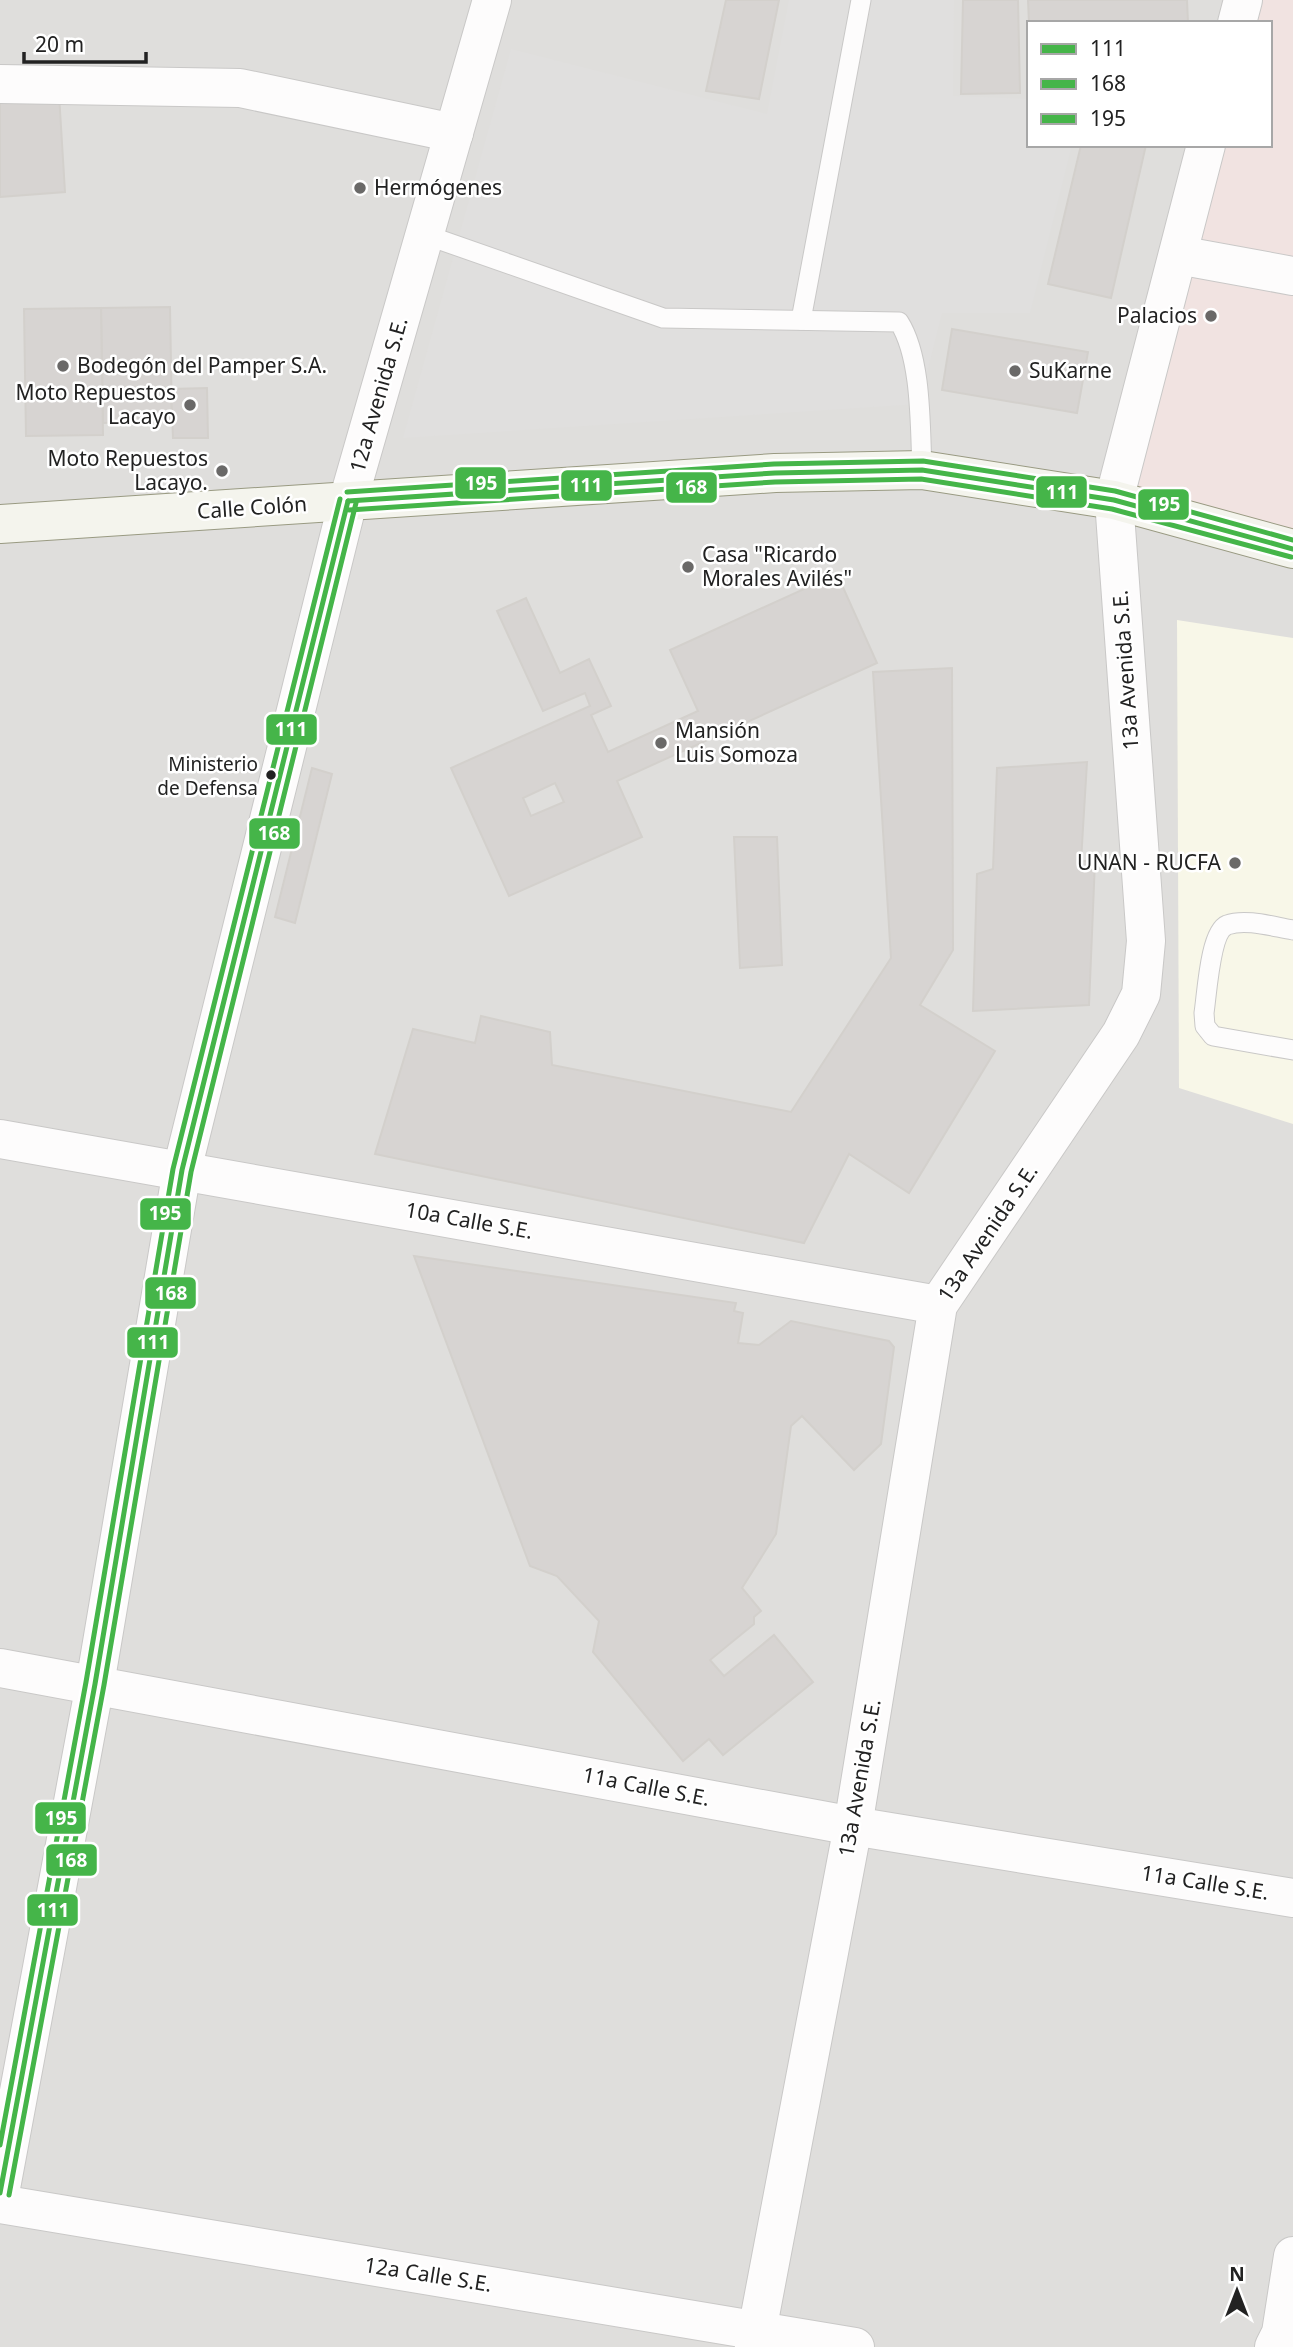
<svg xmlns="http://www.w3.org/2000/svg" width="1293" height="2347" font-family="'Noto Sans',sans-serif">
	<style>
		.residential { fill: #dfdedc; fill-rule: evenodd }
		.commercial { fill: #f1e3e1 }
		.education { fill: #f8f7e8 }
		.parking { fill: #e0dfde }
		.building { fill: #d7d4d2; stroke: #d3d0cc; stroke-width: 2; fill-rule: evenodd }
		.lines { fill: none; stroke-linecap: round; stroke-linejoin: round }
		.service-casing { stroke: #c9c8c7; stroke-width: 21 }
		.minor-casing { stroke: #c9c8c7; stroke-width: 40 }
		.tertiary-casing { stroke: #c9c8c7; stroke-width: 40 }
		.secondary-casing { stroke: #999a82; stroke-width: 40 }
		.service { stroke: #fdfcfc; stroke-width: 19 }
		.minor { stroke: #fdfcfc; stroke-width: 38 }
		.tertiary { stroke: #fdfcfc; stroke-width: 38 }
		.secondary { stroke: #f4f4ed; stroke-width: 38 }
		.bus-1-casing { stroke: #fff; stroke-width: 10 }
		.bus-2-casing { stroke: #fff; stroke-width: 10 }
		.bus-3-casing { stroke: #fff; stroke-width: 10 }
		.bus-1 { stroke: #45b549; stroke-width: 5 }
		.bus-2 { stroke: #45b549; stroke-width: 5 }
		.bus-3 { stroke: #45b549; stroke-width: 5 }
		.poi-dot { fill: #6a6968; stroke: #fff; stroke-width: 2.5 }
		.bus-dot { fill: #222; stroke: #fff; stroke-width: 2.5 }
		.labels { text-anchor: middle; stroke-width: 5; stroke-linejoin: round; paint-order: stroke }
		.bus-label { font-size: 19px; fill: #222; stroke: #fff; text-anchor: end }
		.poi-label { font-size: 21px; fill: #222; stroke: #fff; text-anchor: start }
		.street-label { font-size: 21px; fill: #222; stroke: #fff }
		.line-badge { stroke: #fff; stroke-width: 2.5 }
		.badge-label { font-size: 19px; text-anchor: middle; font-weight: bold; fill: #fff }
	</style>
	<rect width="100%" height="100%" fill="#f0eeeb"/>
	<path class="residential" d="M 0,0 L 1293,0 L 1293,2347 L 0,2347 ZM 1029,23 L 1270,23 L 1270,145 L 1029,145 Z"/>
	<polygon class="commercial" points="1243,0 1293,0 1293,547 1114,500 1206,145 1270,145 1270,23 1237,23"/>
	<polygon class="education" points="1177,620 1293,638 1293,1124 1179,1088"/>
	<polygon class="parking" points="789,0 954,0 953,96 1029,99 1029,145 1072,145 1030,313 942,313 919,404 403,438 511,49 767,114"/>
	<g class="building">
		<polygon points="726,0 779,0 759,99 706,91"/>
		<polygon points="963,0 1018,0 1020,93 961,94"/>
		<polygon points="1028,0 1187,0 1188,23 1029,23"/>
		<polygon points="59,94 65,192 0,197 0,98"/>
		<polygon points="1081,145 1146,145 1111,298 1048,284"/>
		<polygon points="170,307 172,421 103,423 101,308"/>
		<polygon points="101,308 103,435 26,436 24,309"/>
		<polygon points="952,329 1088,352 1077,413 942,390"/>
		<polygon points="207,388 208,438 173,438 171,389"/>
		<path d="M 837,574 L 877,663 L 617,781 L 642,837 L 509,896 L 451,768 L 590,706 L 585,693 L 543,711 L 497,611 L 526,598 L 560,673 L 589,659 L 611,706 L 591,715 L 608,752 L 698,711 L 670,650 ZM 555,783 L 564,802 L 531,816 L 523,798 Z"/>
		<polygon points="952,668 953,950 920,1005 995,1051 909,1193 849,1154 804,1243 375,1154 413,1029 475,1043 481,1016 550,1032 552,1065 791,1112 891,958 873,672"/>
		<polygon points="1087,762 1081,861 1095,861 1089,1005 973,1011 977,874 993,869 997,768"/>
		<polygon points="312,768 332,774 295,923 275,917"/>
		<polygon points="734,837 777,837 782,965 740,968"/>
		<polygon points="414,1256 736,1303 734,1311 743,1313 738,1343 759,1345 791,1321 889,1341 894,1347 881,1444 854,1470 802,1416 791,1426 776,1534 742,1588 761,1611 754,1617 754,1624 710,1660 724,1676 774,1635 813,1682 723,1755 709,1739 683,1761 593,1652 599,1621 557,1576 530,1566"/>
	</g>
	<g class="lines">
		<defs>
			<g id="service">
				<path d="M 426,235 L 663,318 L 899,322 C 922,358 920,427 922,470"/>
				<polyline points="801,320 861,0"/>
				<path d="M 1293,930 C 1274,927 1246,918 1227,925 C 1210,932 1207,994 1204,1013 L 1205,1026 L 1213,1036 L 1293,1050"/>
			</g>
			<g id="minor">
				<polyline points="1237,23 1243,0"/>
				<polyline points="0,84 240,88 454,133"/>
				<polyline points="1178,255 1293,276"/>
				<polyline points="348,501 492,0"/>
				<polyline points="0,1139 938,1305"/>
				<polyline points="0,1668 853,1826 1293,1898"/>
				<polyline points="0,2204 855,2347"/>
				<polyline points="754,2347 853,1826 938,1305 1121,1034 1141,994 1146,941 1114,500 1206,145"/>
				<polyline points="1274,2347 1281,2333 1293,2256"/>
			</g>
			<polyline id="tertiary" points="0,2193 95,1684 182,1170 348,501"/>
			<polyline id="secondary" points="0,524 775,473 922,470 1114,500 1293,549"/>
		</defs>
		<use href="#service" class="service-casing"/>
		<use href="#minor" class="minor-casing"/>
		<use href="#tertiary" class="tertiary-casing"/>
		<use href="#secondary" class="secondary-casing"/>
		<use href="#service" class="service"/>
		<use href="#minor" class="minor"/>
		<use href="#tertiary" class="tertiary"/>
		<use href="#secondary" class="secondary"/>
		<defs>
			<g id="bus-1">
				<polyline points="348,501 775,473 922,470 1114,500 1293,549"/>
				<polyline points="0,2193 95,1684 182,1170 348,501"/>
			</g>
			<g id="bus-2">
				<polyline points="349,510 775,482 921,479 1112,509 1291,557"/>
				<polyline points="9,2195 104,1685 191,1172 356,503"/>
			</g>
			<g id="bus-3">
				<polyline points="347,492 774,464 923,461 1115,491 1293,540"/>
				<polyline points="0,2145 86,1682 173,1169 340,499"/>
			</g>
		</defs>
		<use href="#bus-1" class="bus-1-casing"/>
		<use href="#bus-2" class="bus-2-casing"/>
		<use href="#bus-3" class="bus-3-casing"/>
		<use href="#bus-1" class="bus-1"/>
		<use href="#bus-2" class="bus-2"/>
		<use href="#bus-3" class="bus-3"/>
	</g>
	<g class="poi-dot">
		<circle cx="360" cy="188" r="7"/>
		<circle cx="1211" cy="316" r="7"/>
		<circle cx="63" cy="366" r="7"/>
		<circle cx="1015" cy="371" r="7"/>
		<circle cx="190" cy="405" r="7"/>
		<circle cx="222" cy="471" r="7"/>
		<circle cx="688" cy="567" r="7"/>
		<circle cx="661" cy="743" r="7"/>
		<circle cx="1235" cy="863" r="7"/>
	</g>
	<circle class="bus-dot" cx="271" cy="775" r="6"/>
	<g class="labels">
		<g class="bus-label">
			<text x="258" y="771">Ministerio<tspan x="258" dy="24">de Defensa</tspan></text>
		</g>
		<g class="poi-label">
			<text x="374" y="195">Hermógenes</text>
			<text x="1197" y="323" text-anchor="end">Palacios</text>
			<text x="77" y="373">Bodegón del Pamper S.A.</text>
			<text x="1029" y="378">SuKarne</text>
			<text x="176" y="400" text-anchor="end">Moto Repuestos<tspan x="176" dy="24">Lacayo</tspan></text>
			<text x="208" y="466" text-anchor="end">Moto Repuestos<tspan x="208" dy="24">Lacayo.</tspan></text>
			<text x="702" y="562">Casa "Ricardo<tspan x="702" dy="24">Morales Avilés"</tspan></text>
			<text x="675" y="738">Mansión<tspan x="675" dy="24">Luis Somoza</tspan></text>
			<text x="1221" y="870" text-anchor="end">UNAN - RUCFA</text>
		</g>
		<g class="street-label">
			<text transform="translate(379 395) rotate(-74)" y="7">12a Avenida S.E.</text>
			<text transform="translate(252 508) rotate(-4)" y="7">Calle Colón</text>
			<text transform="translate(1126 670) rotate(-94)" y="7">13a Avenida S.E.</text>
			<text transform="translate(469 1221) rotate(10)" y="7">10a Calle S.E.</text>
			<text transform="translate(988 1233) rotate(-56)" y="7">13a Avenida S.E.</text>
			<text transform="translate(860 1778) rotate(-80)" y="7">13a Avenida S.E.</text>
			<text transform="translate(646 1787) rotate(11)" y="7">11a Calle S.E.</text>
			<text transform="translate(1205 1883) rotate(9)" y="7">11a Calle S.E.</text>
			<text transform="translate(428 2275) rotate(9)" y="7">12a Calle S.E.</text>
		</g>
	</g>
	<g class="line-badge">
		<rect x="454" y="466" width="53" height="34" rx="7" fill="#45b549"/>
		<rect x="560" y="469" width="53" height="33" rx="7" fill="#45b549"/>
		<rect x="665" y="471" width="53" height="33" rx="7" fill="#45b549"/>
		<rect x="1035" y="475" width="53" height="34" rx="7" fill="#45b549"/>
		<rect x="1137" y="488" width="53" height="33" rx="7" fill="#45b549"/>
		<rect x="265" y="713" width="53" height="33" rx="7" fill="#45b549"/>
		<rect x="248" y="817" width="53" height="33" rx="7" fill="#45b549"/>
		<rect x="139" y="1197" width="53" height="34" rx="7" fill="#45b549"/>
		<rect x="144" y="1276" width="53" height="34" rx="7" fill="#45b549"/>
		<rect x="126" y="1326" width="53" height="33" rx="7" fill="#45b549"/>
		<rect x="34" y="1801" width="53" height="34" rx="7" fill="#45b549"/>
		<rect x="45" y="1843" width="53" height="34" rx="7" fill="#45b549"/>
		<rect x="26" y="1893" width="53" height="34" rx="7" fill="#45b549"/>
	</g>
	<g class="badge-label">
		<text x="481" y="490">195</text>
		<text x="586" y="492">111</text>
		<text x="691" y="494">168</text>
		<text x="1062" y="499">111</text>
		<text x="1164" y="511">195</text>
		<text x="291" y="736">111</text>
		<text x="274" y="840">168</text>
		<text x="165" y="1220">195</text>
		<text x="171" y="1300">168</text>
		<text x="153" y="1349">111</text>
		<text x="61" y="1825">195</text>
		<text x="71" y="1867">168</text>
		<text x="53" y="1917">111</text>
	</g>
	<rect x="1027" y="21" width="245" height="126" fill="#ffffff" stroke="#a7a7a7" stroke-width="2"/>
	<rect x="1041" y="44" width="35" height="10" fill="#45b549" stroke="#a7a7a7" stroke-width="2"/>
	<text x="1090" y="56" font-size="21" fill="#222222">111</text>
	<rect x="1041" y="79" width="35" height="10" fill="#45b549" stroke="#a7a7a7" stroke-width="2"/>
	<text x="1090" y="91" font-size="21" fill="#222222">168</text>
	<rect x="1041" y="114" width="35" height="10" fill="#45b549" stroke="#a7a7a7" stroke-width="2"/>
	<text x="1090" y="126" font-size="21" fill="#222222">195</text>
	<g transform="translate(1237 2291)" stroke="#ffffff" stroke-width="5" paint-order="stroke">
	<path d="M0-5L12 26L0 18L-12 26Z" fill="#222222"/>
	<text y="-10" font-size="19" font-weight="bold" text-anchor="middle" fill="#222222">N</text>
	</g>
	<path d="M24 52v10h122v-10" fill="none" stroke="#222222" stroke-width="3.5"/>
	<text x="35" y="52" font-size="21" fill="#222222" stroke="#ffffff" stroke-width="5" paint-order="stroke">20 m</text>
</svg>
